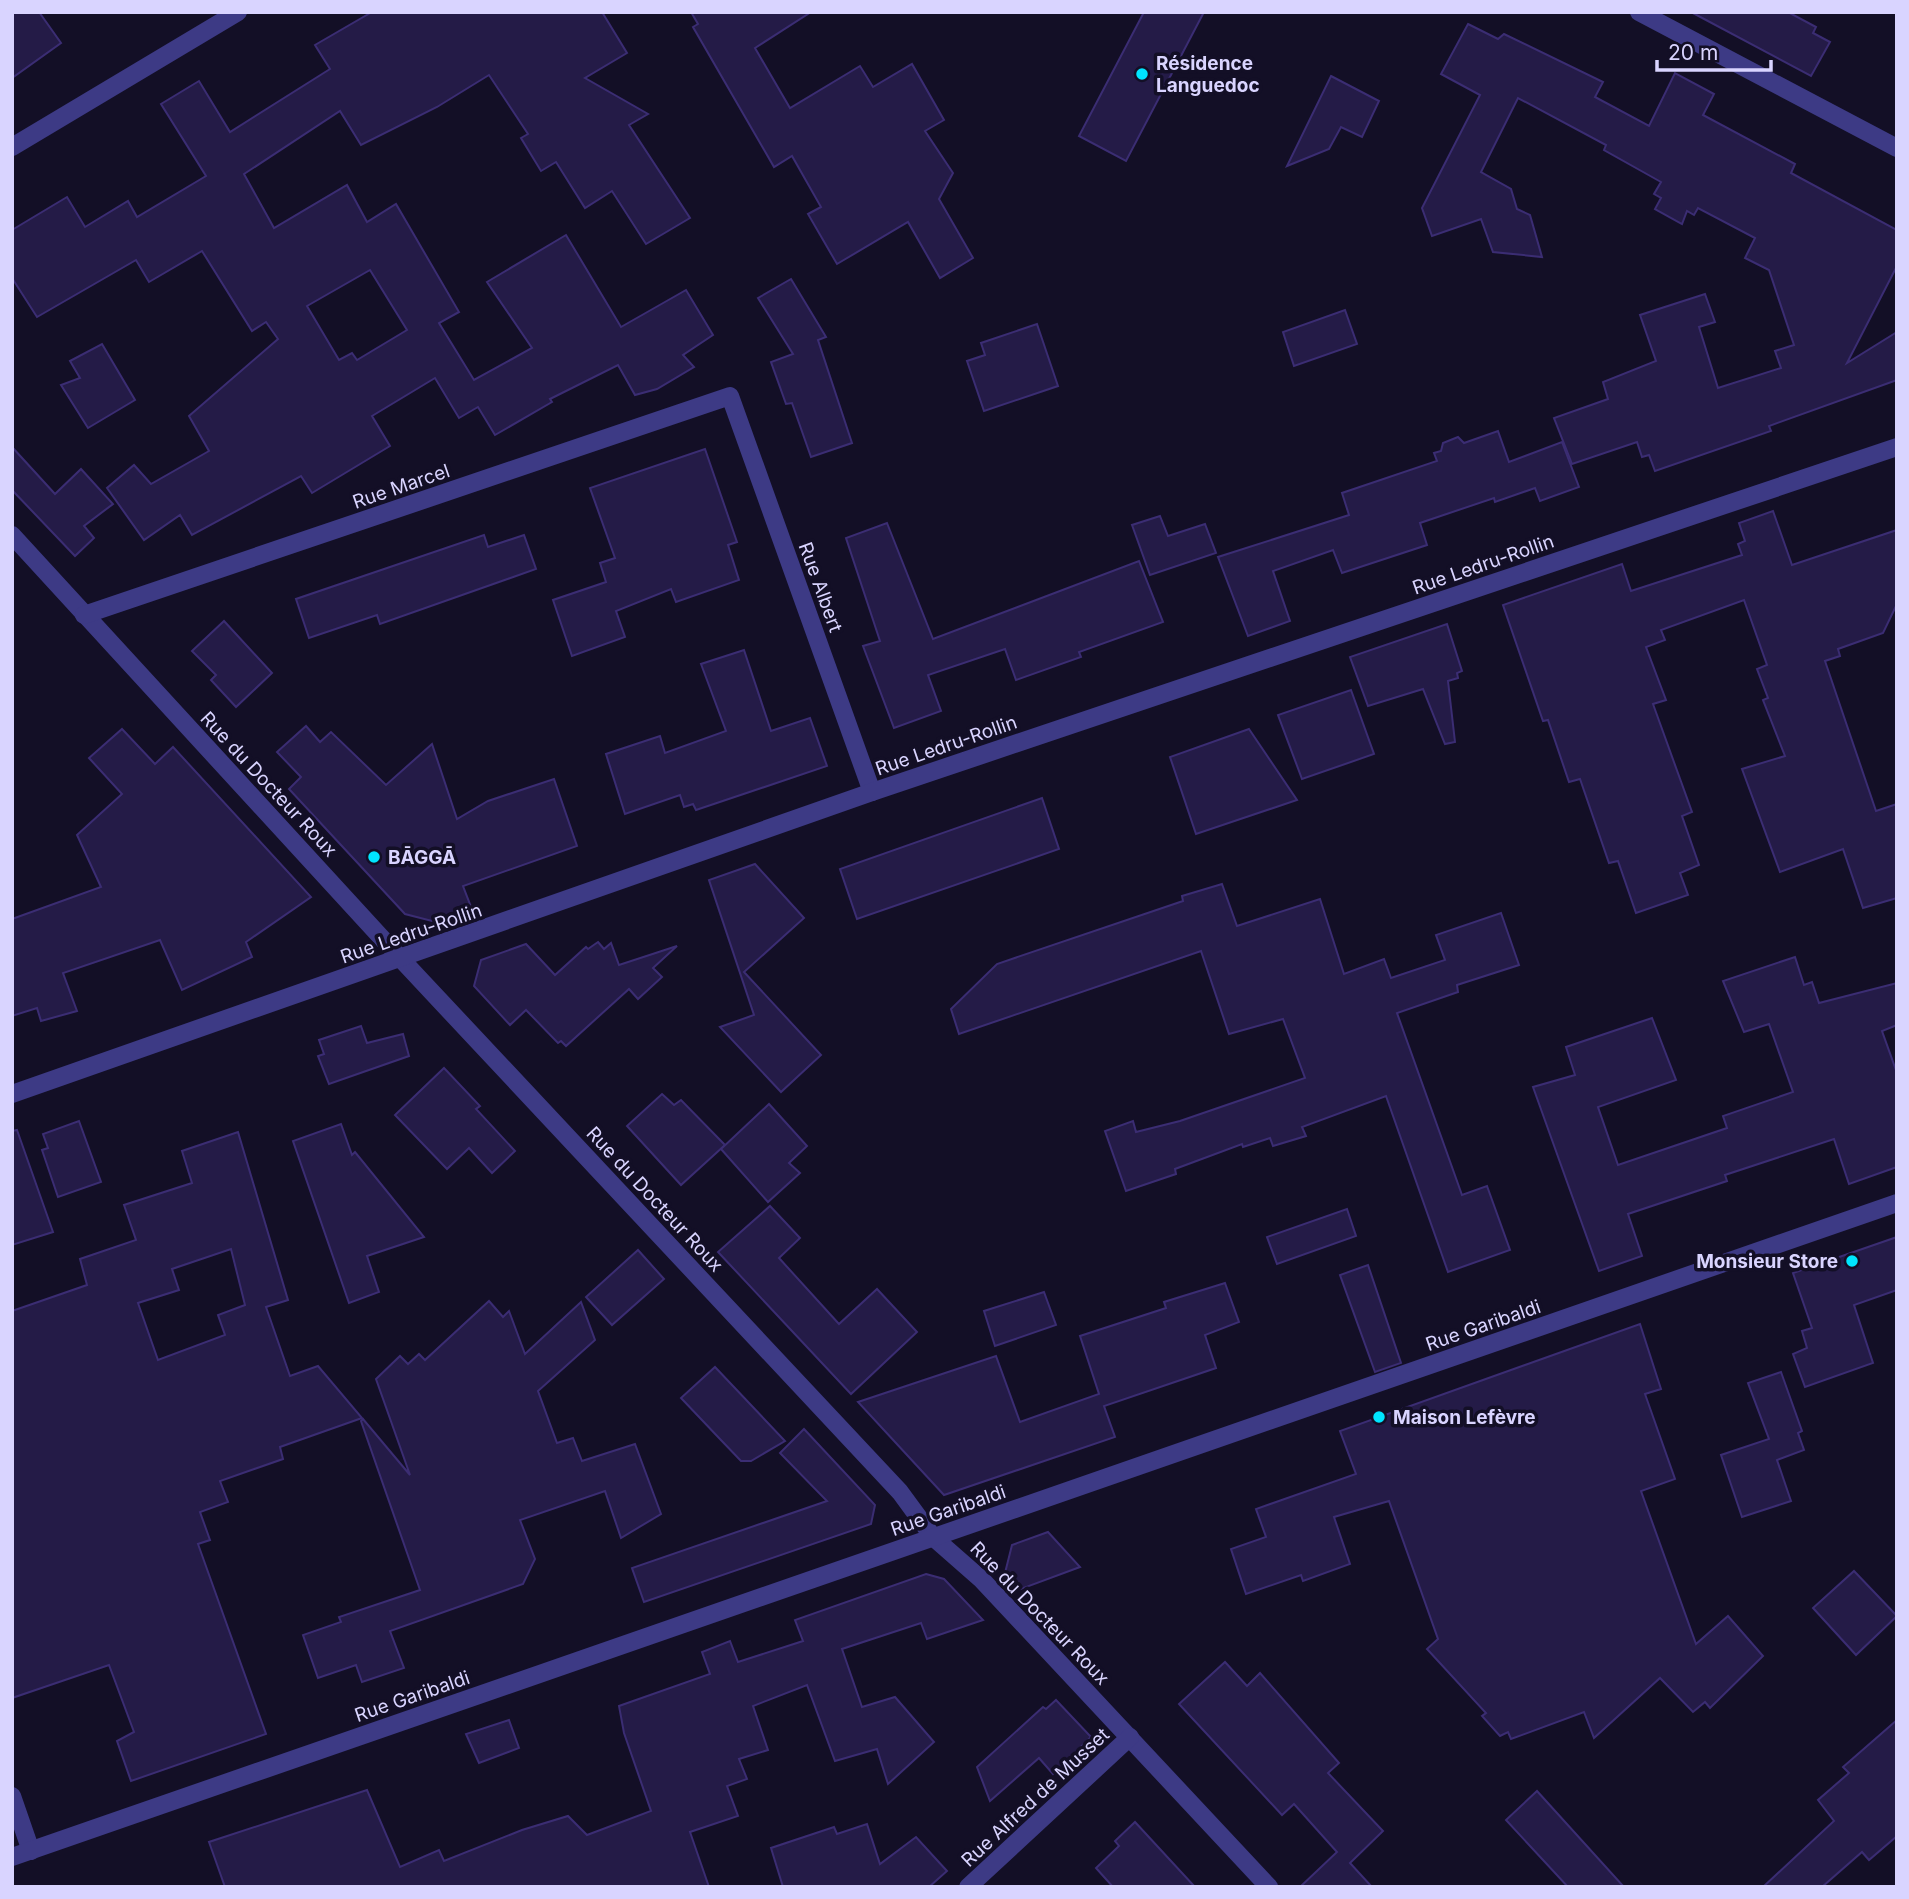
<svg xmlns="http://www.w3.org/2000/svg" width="1909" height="1899" font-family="Inter,sans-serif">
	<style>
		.building { fill: #241b47; stroke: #3b2d73; stroke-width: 2; fill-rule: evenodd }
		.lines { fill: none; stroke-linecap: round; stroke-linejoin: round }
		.street { stroke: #3d3a85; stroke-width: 18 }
		.poi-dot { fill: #00e5ff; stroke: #130f26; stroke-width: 2.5 }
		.labels { text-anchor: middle; stroke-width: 7; stroke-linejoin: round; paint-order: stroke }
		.poi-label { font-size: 19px; font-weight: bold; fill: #d9d4ff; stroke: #130f26; text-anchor: start }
		.street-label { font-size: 19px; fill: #d9d4ff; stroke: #130f26 }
	</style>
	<rect width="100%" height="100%" fill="#130f26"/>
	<g class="building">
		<polygon points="12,12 39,12 61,43 12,78"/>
		<path d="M 372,12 L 602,12 L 627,53 L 585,78 L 648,114 L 629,125 L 690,218 L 646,244 L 612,191 L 585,208 L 556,162 L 541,171 L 521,138 L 528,134 L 489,75 L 437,107 L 361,145 L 340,111 L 244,174 L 274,228 L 347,185 L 367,222 L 396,204 L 459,312 L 439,323 L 474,380 L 532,348 L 487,282 L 566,235 L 621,327 L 686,290 L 713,335 L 683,355 L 694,367 L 657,389 L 635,395 L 618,365 L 550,399 L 552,402 L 495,435 L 478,407 L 459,418 L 435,378 L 372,416 L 390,446 L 312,493 L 301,476 L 192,535 L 180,515 L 144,540 L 107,488 L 134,465 L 151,484 L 209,451 L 189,416 L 278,339 L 266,322 L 252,331 L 202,251 L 149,282 L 136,260 L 37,317 L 12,278 L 12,230 L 67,197 L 85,227 L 128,201 L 137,217 L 206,176 L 161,104 L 199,81 L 230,132 L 330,69 L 315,45 ZM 370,270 L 407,330 L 357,360 L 352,353 L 339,360 L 307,306 Z"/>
		<polygon points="691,12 811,12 755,48 790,108 860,66 873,87 912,64 944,120 925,131 953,173 939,199 973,258 940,278 908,222 837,264 808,214 821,207 792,156 774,167 693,27 698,24"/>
		<polygon points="1144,12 1204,12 1126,161 1079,136"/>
		<polygon points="1691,12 1788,12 1816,27 1813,33 1830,42 1811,76"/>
		<polygon points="1468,24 1498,39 1504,34 1603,82 1595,97 1649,126 1675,73 1714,94 1703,115 1795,164 1791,173 1897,230 1897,266 1847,363 1897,332 1897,380 1769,426 1771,431 1655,471 1649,455 1642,457 1637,442 1572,464 1554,418 1608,399 1603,382 1656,361 1640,315 1705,294 1715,322 1699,327 1718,388 1781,368 1775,351 1794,345 1769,270 1745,258 1755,238 1698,208 1694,215 1687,211 1682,224 1655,209 1661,198 1654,194 1661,182 1604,150 1606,145 1518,98 1481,172 1511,189 1517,209 1530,215 1542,257 1493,252 1481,219 1432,236 1422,208 1480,95 1441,74"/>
		<polygon points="1331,76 1379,101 1362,137 1341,127 1329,149 1287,166"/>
		<polygon points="791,279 826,337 818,340 852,443 811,457 792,403 786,404 771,362 793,354 758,298"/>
		<polygon points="1345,310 1357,344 1294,366 1283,332"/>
		<polygon points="1037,324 1058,386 984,411 967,361 985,355 981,343"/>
		<polygon points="102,344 135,400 88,428 61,385 80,378 70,361"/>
		<polygon points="1498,431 1509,462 1562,442 1579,487 1540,501 1535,488 1495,502 1494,498 1420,523 1427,545 1342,573 1333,550 1273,571 1290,621 1248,636 1218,557 1349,515 1342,493 1437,461 1434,453 1441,451 1443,443 1458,437 1464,443"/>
		<polygon points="12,447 55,494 81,469 113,504 84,526 94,538 75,556 12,490"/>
		<polygon points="705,449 737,542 728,545 739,580 676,602 671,589 616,611 625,637 572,656 553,600 606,582 600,563 615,558 590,488"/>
		<polygon points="1773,511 1792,565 1897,530 1897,604 1883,633 1838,649 1840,656 1825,661 1876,811 1897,804 1897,898 1863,908 1843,849 1780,872 1742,769 1785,756 1763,700 1768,698 1757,669 1767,665 1744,600 1661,630 1665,640 1646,647 1666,700 1653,704 1692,812 1682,816 1699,865 1680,873 1688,895 1636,913 1618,861 1609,863 1580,779 1569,782 1548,720 1543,721 1503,605 1622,564 1631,591 1742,555 1738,544 1745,541 1739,523"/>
		<polygon points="1160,516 1168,536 1205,524 1216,553 1150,575 1132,525"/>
		<polygon points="887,523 933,639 1139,561 1163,622 1079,652 1081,657 1016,680 1005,649 928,675 941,711 894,728 863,646 880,641 846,538"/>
		<polygon points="484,535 488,547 524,535 536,569 380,624 377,615 309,638 296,599"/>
		<polygon points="224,621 272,673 236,707 211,680 216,675 192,651"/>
		<polygon points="1447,624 1462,671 1457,673 1458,678 1448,681 1455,742 1445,744 1423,689 1368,706 1350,657"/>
		<polygon points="744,650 771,731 810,718 827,766 696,810 693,804 684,807 680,795 625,814 606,754 660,736 665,753 726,731 701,664"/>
		<polygon points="1351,690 1374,754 1302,779 1278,715"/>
		<polygon points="306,726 320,742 331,732 386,785 432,744 457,819 488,801 554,779 577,846 463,886 471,907 432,921 405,914 289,789 301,777 277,752"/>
		<polygon points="122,729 155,764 173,747 311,897 246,942 252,957 182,990 160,940 63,973 77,1011 41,1021 37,1008 12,1016 12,919 101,887 77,835 122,794 89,758"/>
		<polygon points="1249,729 1297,800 1196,834 1170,757"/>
		<polygon points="1042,798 1059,849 857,919 840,869"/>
		<polygon points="755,864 804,918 744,972 821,1055 781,1092 720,1027 754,1015 709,880"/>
		<polygon points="1222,884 1237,926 1320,899 1344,974 1384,959 1391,978 1445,960 1436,935 1501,913 1519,965 1457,985 1458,992 1397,1013 1462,1195 1487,1186 1510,1250 1448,1272 1386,1096 1302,1127 1306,1136 1273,1146 1270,1138 1243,1147 1242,1144 1175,1169 1176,1174 1126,1191 1105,1131 1133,1121 1136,1132 1180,1121 1305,1078 1283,1019 1229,1034 1201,951 959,1034 951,1009 997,964 1183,901 1182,896"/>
		<polygon points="598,942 604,949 611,943 619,965 677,946 653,968 662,977 638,999 629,989 566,1046 561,1041 558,1043 526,1010 510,1025 474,986 481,960 526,944 555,975 586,947 588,949"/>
		<polygon points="1795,957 1804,985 1812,982 1819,1003 1897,983 1897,1025 1882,1031 1897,1073 1897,1167 1849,1184 1834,1139 1725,1175 1727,1181 1628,1214 1642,1256 1599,1271 1533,1087 1575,1075 1566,1047 1652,1018 1676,1080 1598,1107 1618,1165 1727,1128 1723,1116 1793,1092 1769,1024 1744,1032 1723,981"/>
		<polygon points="361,1026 367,1043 403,1034 409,1056 329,1084 318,1056 324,1054 319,1040"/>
		<polygon points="444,1068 480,1106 476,1109 515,1151 492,1173 469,1148 447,1169 395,1115"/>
		<polygon points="662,1094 674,1105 681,1100 725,1145 681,1185 627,1126"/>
		<polygon points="769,1104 807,1146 789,1163 800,1173 768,1202 721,1149"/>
		<polygon points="79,1121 101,1182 58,1197 42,1150 48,1148 43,1134"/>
		<polygon points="341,1124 352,1155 355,1152 424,1237 367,1256 379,1292 349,1303 293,1141"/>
		<polygon points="17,1130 53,1232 12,1245 12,1131"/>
		<path d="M 238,1132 L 288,1300 L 266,1307 L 290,1376 L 318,1366 L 362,1418 L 280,1447 L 283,1459 L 220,1481 L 228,1502 L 200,1512 L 210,1540 L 198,1544 L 266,1734 L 131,1781 L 117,1741 L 134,1732 L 109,1665 L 12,1698 L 12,1311 L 87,1285 L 80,1259 L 136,1240 L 124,1205 L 192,1183 L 182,1151 ZM 231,1249 L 245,1305 L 218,1315 L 225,1335 L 158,1360 L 138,1303 L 179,1290 L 172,1269 Z"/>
		<polygon points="770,1206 800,1238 779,1258 839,1324 877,1289 917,1332 851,1394 718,1252"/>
		<polygon points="1347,1209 1356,1236 1277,1264 1267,1237"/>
		<polygon points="1897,1237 1897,1290 1854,1305 1873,1363 1805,1387 1793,1354 1807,1348 1802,1331 1812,1328 1793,1273"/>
		<polygon points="638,1250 664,1279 612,1325 586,1297"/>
		<polygon points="1368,1265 1401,1363 1375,1372 1340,1275"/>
		<polygon points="1225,1283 1239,1322 1205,1335 1216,1368 1104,1406 1115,1437 944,1495 858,1402 996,1356 1020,1422 1099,1394 1080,1336 1166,1308 1164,1302"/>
		<polygon points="1044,1292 1056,1325 995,1346 984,1311"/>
		<polygon points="489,1301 503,1317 509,1311 525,1354 581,1302 595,1340 538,1391 557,1443 573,1438 582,1461 635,1444 661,1514 621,1538 605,1491 520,1520 535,1559 523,1584 390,1631 404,1668 362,1682 356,1665 318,1678 303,1635 341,1622 339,1617 420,1590 361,1421 363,1419 410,1475 376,1379 400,1356 408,1364 419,1354 425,1360"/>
		<polygon points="1640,1324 1661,1389 1645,1394 1675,1479 1641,1491 1696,1644 1728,1616 1763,1656 1710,1708 1705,1702 1693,1712 1660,1678 1594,1738 1584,1712 1511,1739 1508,1732 1500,1736 1482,1716 1486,1713 1427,1649 1438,1639 1389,1501 1334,1517 1350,1564 1303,1581 1301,1575 1246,1594 1231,1549 1266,1537 1256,1509 1356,1474 1340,1431"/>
		<polygon points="715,1367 785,1441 751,1461 741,1461 719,1438 681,1398"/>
		<polygon points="1781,1372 1802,1431 1798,1433 1804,1450 1777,1460 1791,1501 1742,1517 1721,1455 1769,1439 1748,1383"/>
		<polygon points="804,1429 875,1505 871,1524 644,1602 632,1568 827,1501 780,1453"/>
		<polygon points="1048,1532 1080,1567 1010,1593 1002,1585 1012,1545"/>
		<polygon points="1854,1571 1897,1616 1856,1655 1813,1608"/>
		<polygon points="926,1574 944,1579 983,1620 927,1639 921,1623 842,1649 862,1707 895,1697 934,1742 888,1784 877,1749 835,1761 807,1685 753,1706 768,1750 739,1759 747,1779 727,1786 738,1816 690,1832 709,1887 225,1887 209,1842 367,1790 400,1867 439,1850 444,1861 522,1830 568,1816 587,1835 651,1811 624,1733 619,1706 710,1674 702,1652 730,1641 738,1662 803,1641 795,1620"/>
		<polygon points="1225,1662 1247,1686 1260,1673 1339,1763 1328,1773 1383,1831 1350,1863 1372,1887 1300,1887 1337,1852 1294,1804 1282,1815 1179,1704"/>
		<polygon points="1056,1700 1091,1737 1053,1774 1039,1758 990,1801 977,1767 1043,1707 1046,1709"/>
		<polygon points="509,1720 519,1748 479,1763 466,1734"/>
		<polygon points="1897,1720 1897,1836 1869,1860 1862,1852 1822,1887 1763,1887 1834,1821 1818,1800 1849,1773 1843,1767"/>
		<polygon points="1537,1791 1624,1887 1568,1887 1506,1820"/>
		<polygon points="1135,1822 1195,1887 1113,1887 1096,1868 1119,1846 1115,1841"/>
		<polygon points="867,1824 880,1864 916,1837 947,1871 929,1887 783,1887 771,1848 834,1827 837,1834"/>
	</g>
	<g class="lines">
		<g class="street">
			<polyline points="1639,12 1897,148"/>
			<polyline points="12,147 238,12"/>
			<polyline points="12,535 401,959 900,1492 933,1537 982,1580 1269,1887"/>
			<polyline points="84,615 730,396 872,792"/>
			<polyline points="12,1094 872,792 1897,447"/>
			<polyline points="12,1796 31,1851"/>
			<polyline points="12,1857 1897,1203"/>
			<polyline points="968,1887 1130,1737"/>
		</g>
	</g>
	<g class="poi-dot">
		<circle cx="1142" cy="74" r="7"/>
		<circle cx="374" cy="857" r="7"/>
		<circle cx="1852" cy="1261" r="7"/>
		<circle cx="1379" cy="1417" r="7"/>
	</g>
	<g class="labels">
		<g class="poi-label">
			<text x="1156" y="70">Résidence<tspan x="1156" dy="22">Languedoc</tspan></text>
			<text x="388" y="864">BĀGGĀ</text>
			<text x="1838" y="1268" text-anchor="end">Monsieur Store</text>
			<text x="1393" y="1424">Maison Lefèvre</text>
		</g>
		<g class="street-label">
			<text transform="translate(401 486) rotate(-19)" y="7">Rue Marcel</text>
			<text transform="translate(1483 564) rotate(-19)" y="7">Rue Ledru-Rollin</text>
			<text transform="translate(821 587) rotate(70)" y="7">Rue Albert</text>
			<text transform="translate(946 745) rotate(-19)" y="7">Rue Ledru-Rollin</text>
			<text transform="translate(269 784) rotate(47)" y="7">Rue du Docteur Roux</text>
			<text transform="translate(411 933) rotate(-19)" y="7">Rue Ledru-Rollin</text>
			<text transform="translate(655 1199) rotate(47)" y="7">Rue du Docteur Roux</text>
			<text transform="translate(1483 1325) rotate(-19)" y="7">Rue Garibaldi</text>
			<text transform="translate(948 1510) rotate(-19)" y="7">Rue Garibaldi</text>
			<text transform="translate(1040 1613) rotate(46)" y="7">Rue du Docteur Roux</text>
			<text transform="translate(412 1696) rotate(-19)" y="7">Rue Garibaldi</text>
			<text transform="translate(1035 1797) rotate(-43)" y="7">Rue Alfred de Musset</text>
		</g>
	</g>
	<rect width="1909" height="1899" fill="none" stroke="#d9d4ff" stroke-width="28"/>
	<path d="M1657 60v10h114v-10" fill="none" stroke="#d9d4ff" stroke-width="3.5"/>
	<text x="1668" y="60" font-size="21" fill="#d9d4ff" stroke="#130f26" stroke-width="5" paint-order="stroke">20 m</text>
</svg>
